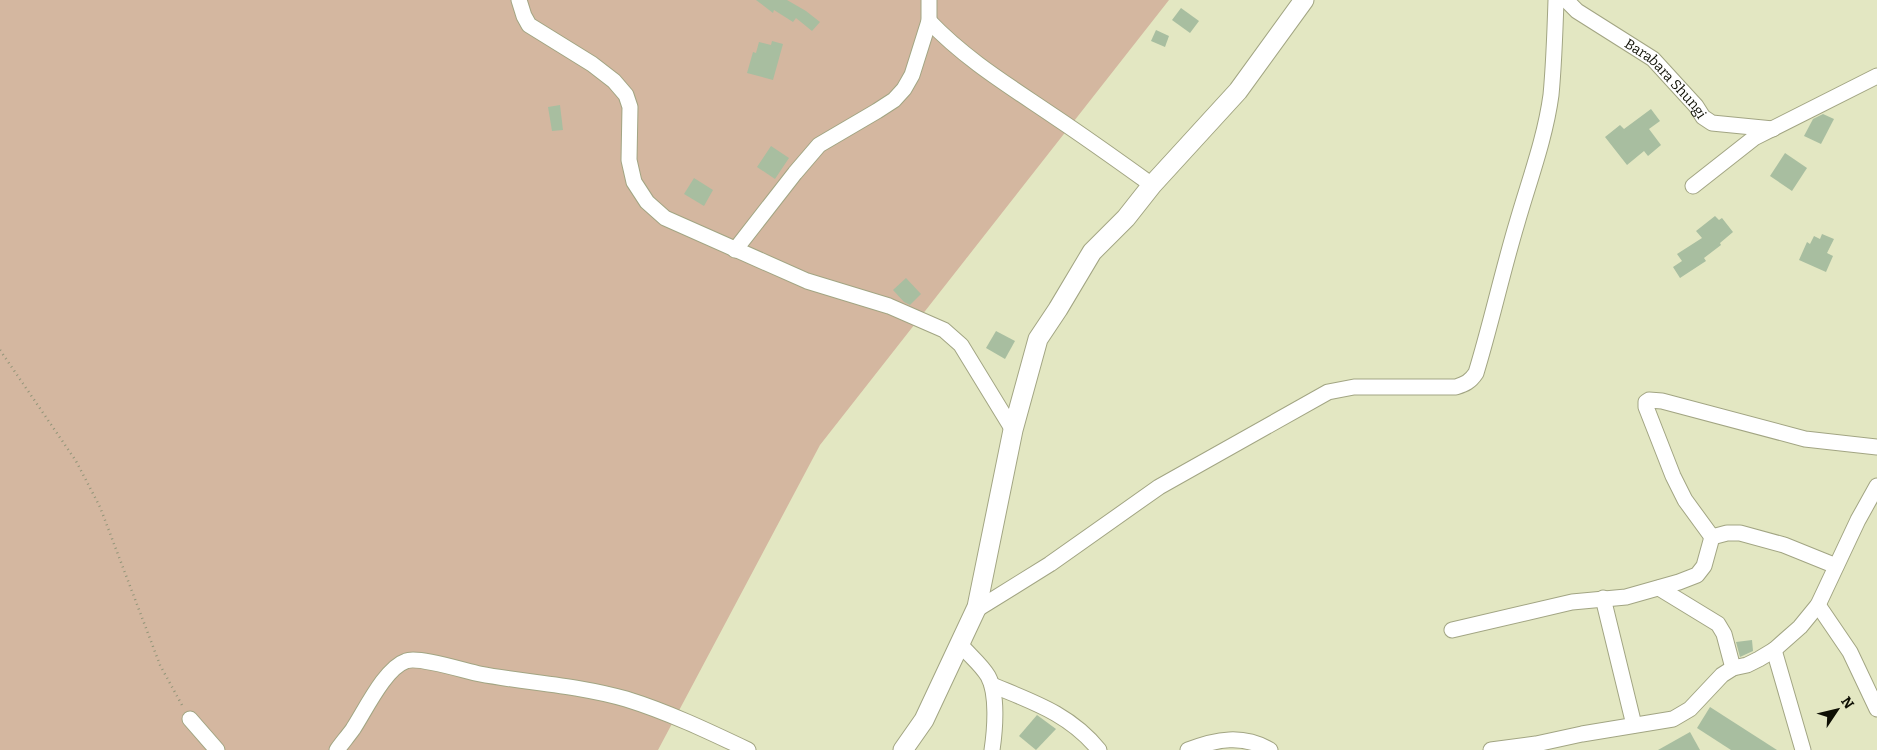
<svg xmlns="http://www.w3.org/2000/svg" width="1877" height="750" font-family="Bitter,serif">
	<style>
		.green { fill: #d4b7a0 }
		.building { fill: #a8bea0 }
		.lines { fill: none; stroke-linecap: round; stroke-linejoin: round }
		.minor-casing { stroke: #a2a583; stroke-width: 17 }
		.tertiary-casing { stroke: #a2a583; stroke-width: 21 }
		.path { stroke: #929579; stroke-width: 2.5; stroke-dasharray: 1 4; stroke-linecap: butt }
		.minor { stroke: #fff; stroke-width: 15 }
		.tertiary { stroke: #fff; stroke-width: 19 }
		.labels { text-anchor: middle; stroke-width: 4.5; stroke-linejoin: round; paint-order: stroke }
		.street-label { font-size: 14px; fill: #0e0f04; stroke: #e3e7c2 }
	</style>
	<rect width="100%" height="100%" fill="#e3e7c2"/>
	<polygon class="green" points="0,0 1169,0 820,445 658,750 0,750"/>
	<g class="building">
		<polygon points="756,0 787,0 806,11 820,22 812,31 796,18 793,22 774,10 773,13"/>
		<polygon points="1181,8 1199,21 1190,33 1172,20"/>
		<polygon points="1156,30 1169,36 1165,47 1151,41"/>
		<polygon points="772,41 783,44 773,80 747,73 753,52 756,53 759,42 771,45"/>
		<polygon points="560,105 563,130 552,131 548,107"/>
		<polygon points="1651,109 1660,121 1649,129 1661,145 1648,156 1644,151 1627,165 1605,137 1620,125 1624,129"/>
		<polygon points="1823,114 1834,119 1821,144 1804,136 1813,119"/>
		<polygon points="771,146 789,158 775,179 757,167"/>
		<polygon points="1785,153 1807,168 1792,191 1770,176"/>
		<polygon points="694,178 713,190 704,206 684,194"/>
		<polygon points="1715,216 1719,220 1722,218 1733,232 1720,243 1721,245 1704,258 1706,261 1680,278 1673,267 1682,261 1677,254 1702,238 1696,231"/>
		<polygon points="1822,234 1834,239 1827,253 1833,256 1826,272 1799,260 1807,242 1810,244 1814,236 1820,239"/>
		<polygon points="906,278 921,294 910,305 904,302 893,290"/>
		<polygon points="996,331 1015,341 1005,359 986,348"/>
		<polygon points="1752,640 1753,651 1740,657 1736,642"/>
		<polygon points="1710,707 1777,750 1731,750 1697,728"/>
		<polygon points="1037,715 1056,729 1036,750 1019,736"/>
		<polygon points="1690,732 1700,750 1658,750"/>
	</g>
	<g class="lines">
		<defs>
			<g id="minor">
				<polyline points="519,0 524,16 529,25 592,64 614,81 626,95 630,107 629,160 634,182 647,202 665,218 807,281 889,306 944,330 961,345 1013,430"/>
				<path id="s1" d="M 1566,0 L 1577,11 L 1653,59 L 1696,106 L 1703,117 L 1712,123 L 1773,129"/>
				<path d="M 929,21 C 966,60 1011,87 1055,117 C 1088,139 1120,162 1152,185"/>
				<polyline points="1693,186 1754,138 1877,76"/>
				<polyline points="735,250 795,173 819,145 877,111 894,100 904,89 912,75 929,21 929,0"/>
				<polyline points="1712,537 1685,500 1673,476 1646,407 1646,402 1649,400 1662,401 1805,439 1877,447"/>
				<polyline points="1659,588 1718,624 1724,634 1733,668"/>
				<polyline points="1603,598 1634,725"/>
				<polyline points="1818,605 1850,652 1877,709"/>
				<path d="M 976,610 L 1050,564 L 1159,487 L 1328,392 L 1354,387 L 1456,387 C 1465,384 1470,382 1476,373 C 1491,324 1502,273 1517,223 C 1529,181 1545,139 1551,95 C 1554,63 1555,32 1556,0"/>
				<polyline points="1452,630 1572,602 1626,597 1679,582 1697,575 1704,566 1712,537 1727,533 1740,533 1784,545 1836,566"/>
				<path d="M 959,643 C 968,654 981,664 988,676 C 998,694 995,730 992,750"/>
				<polyline points="1774,650 1803,750"/>
				<path d="M 992,685 C 1033,702 1070,714 1099,750"/>
				<polyline points="190,719 217,750"/>
				<path d="M 337,750 C 342,743 348,736 353,729 C 365,711 385,668 406,661 C 418,656 465,671 480,674 C 528,683 578,685 626,699 C 668,712 708,731 748,750"/>
				<path d="M 1188,750 C 1216,739 1243,734 1270,750"/>
				<polyline points="1491,750 1536,744 1582,734 1673,719 1690,709 1722,675 1733,668 1747,665 1759,659 1774,650 1800,627 1818,605 1858,520 1877,486"/>
			</g>
			<polyline id="tertiary" points="903,750 924,720 977,607 1013,430 1038,339 1058,309 1092,252 1126,218 1152,185 1238,91 1304,0"/>
		</defs>
		<use href="#minor" class="minor-casing"/>
		<use href="#tertiary" class="tertiary-casing"/>
		<polyline class="path" points="0,350 76,461 100,507 160,665 183,707"/>
		<use href="#minor" class="minor"/>
		<use href="#tertiary" class="tertiary"/>
	</g>
	<g class="labels">
		<g class="street-label">
			<text dy="5" stroke="none"><textPath href="#s1" startOffset="128">Barabara Shungi</textPath></text>
		</g>
	</g>
	<g transform="translate(1837 710) rotate(55)" stroke="#e3e7c2" stroke-width="4" paint-order="stroke">
	<path d="M0-4L9 19L0 12L-9 19Z" fill="#0e0f04"/>
	<text y="-8" font-size="14" font-weight="bold" text-anchor="middle" fill="#0e0f04">N</text>
	</g>
</svg>
